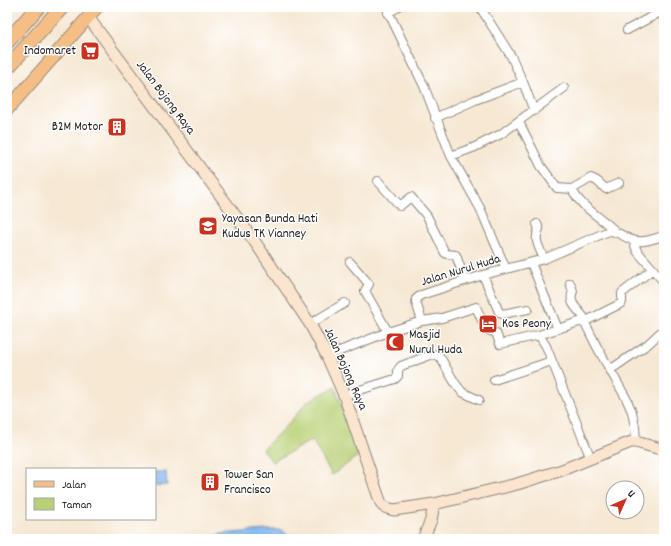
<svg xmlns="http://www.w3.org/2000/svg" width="671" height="546" viewBox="0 0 671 546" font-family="Dekko,sans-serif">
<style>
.green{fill:#b8d075;stroke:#6a7648}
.water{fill:#83b8f2;stroke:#506a87}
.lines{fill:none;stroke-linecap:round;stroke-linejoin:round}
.street-casing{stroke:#898278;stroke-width:10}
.secondary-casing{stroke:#898278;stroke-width:13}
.primary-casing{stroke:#898278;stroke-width:14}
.highway-casing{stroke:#898278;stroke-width:16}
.street{stroke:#fff;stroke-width:8}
.secondary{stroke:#fbe5cf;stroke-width:11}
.primary{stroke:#f6be87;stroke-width:12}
.highway{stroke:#f6be87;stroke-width:14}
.labels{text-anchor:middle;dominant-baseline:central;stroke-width:3;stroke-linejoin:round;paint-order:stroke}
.poi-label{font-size:13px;fill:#1c1c1c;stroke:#fff;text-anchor:start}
.street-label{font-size:13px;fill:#1c1c1c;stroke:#fff}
</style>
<rect width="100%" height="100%" fill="#fff"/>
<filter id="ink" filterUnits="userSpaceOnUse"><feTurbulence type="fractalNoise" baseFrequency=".025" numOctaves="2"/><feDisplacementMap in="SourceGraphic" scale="8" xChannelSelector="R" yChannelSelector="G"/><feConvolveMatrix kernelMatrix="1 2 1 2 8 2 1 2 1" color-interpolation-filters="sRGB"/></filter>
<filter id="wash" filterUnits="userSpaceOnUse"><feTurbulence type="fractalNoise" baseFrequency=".012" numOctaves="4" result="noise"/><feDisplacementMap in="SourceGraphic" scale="16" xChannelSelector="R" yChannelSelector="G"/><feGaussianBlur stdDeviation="0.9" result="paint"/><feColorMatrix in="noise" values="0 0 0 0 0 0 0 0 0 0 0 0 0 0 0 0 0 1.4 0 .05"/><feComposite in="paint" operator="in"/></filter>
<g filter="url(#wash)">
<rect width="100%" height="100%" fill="#f6e8d3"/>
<path class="green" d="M335 387 359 455 332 475 312 440 272 462 263 449 289 423 308 401Z"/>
<path class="water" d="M155 472H166L167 485 155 486Z
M267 530H281L293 539H210L220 534Z"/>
</g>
<g filter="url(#ink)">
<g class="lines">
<defs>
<path id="street" d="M386 7 424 86 451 156 480 208 506 269
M480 7 511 56 523 82 534 111
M388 13 398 7
M627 30 664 10
M435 118 475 100 523 82
M519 122 541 166 557 188 572 189
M451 156 475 147 501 134 564 88
M378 181 400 206 411 197 427 216 445 253 447 254 456 255 465 281
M537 224 539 229C533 239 540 249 544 259
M615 231C601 217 580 207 572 189L591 178 597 181 606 189 619 183
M633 240 637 251 664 282
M350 262 369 284 365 291 388 332
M531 263 558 329
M483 275 499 312 502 314 528 309
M570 283 573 291C567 305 581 310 586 321
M422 321 416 302V299L421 295 483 275 544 259 609 231C618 231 624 237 632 240 643 244 654 238 664 236
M585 323 597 347 626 398 632 412 635 427 636 442
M310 324 345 303
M539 335 579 322 585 323 586 321 620 304 622 302V293L653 269
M327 356 388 332 422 321 442 318 476 307 486 329 496 333 500 344 539 335 546 346 591 459
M610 370 648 344 662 331
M494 380 552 361
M344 395 395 379 398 376V370L401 366 433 354 440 357 455 383 462 392 479 400"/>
<path id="secondary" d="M88 17 255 242 310 324 327 356 344 395 380 501 383 506 387 508 394 510 434 504 517 484 562 470 631 442H636L664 450
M423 539 431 520 434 504"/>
<path id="primary" d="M7 110 97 7"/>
<path id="highway" d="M7 42 38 7
M7 68 62 7"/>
</defs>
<use href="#street" class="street-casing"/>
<use href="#secondary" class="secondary-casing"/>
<use href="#primary" class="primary-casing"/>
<use href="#highway" class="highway-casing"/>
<use href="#street" class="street"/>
<use href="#secondary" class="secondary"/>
<use href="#primary" class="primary"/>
<use href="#highway" class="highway"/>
</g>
</g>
<defs>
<symbol id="supermarket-square" viewBox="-11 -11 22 22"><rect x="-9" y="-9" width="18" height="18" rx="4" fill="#c8321e" stroke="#fff"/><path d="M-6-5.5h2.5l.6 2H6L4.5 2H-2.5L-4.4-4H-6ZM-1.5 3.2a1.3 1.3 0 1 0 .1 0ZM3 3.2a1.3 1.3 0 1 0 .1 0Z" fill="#fff"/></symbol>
<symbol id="building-square" viewBox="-11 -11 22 22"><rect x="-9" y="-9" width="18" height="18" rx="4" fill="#c8321e" stroke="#fff"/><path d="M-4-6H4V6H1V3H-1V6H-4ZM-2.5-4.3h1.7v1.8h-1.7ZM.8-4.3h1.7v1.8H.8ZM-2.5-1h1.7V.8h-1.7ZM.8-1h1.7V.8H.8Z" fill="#fff"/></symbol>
<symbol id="school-square" viewBox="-11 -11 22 22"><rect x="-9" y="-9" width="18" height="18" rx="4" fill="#c8321e" stroke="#fff"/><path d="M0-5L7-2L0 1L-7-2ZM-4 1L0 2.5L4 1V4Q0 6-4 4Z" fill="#fff"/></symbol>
<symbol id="hotel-square" viewBox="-11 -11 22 22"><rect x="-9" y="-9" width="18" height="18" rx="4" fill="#c8321e" stroke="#fff"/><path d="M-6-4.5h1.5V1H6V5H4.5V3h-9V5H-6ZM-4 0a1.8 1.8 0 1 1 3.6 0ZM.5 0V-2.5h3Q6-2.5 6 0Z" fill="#fff"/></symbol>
<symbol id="mosque-square" viewBox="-11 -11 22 22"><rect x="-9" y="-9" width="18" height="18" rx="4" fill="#c8321e" stroke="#fff"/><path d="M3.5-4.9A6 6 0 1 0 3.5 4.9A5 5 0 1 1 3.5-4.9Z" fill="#fff"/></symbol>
</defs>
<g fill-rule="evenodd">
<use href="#supermarket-square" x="79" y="40" width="22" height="22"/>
<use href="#building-square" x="106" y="116" width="22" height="22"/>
<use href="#school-square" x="197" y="215" width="22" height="22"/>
<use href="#hotel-square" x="477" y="313" width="22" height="22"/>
<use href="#mosque-square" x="384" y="331" width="22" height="22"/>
<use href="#building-square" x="199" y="471" width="22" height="22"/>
</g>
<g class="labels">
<g class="poi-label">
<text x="76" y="51" text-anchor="end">Indomaret</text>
<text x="103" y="127" text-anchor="end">B2M Motor</text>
<text x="222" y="219">Yayasan Bunda Hati<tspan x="222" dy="15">Kudus TK Vianney</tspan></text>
<text x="502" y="324">Kos Peony</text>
<text x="409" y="335">Masjid<tspan x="409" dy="15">Nurul Huda</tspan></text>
<text x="224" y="475">Tower San<tspan x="224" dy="15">Francisco</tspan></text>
</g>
<g class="street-label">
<text transform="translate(165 98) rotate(53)">Jalan Bojong Raya</text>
<text transform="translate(461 271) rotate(-17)">Jalan Nurul Huda</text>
<text transform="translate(345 369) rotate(66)">Jalan Bojong Raya</text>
</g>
</g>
<rect width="671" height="546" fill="none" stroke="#fff" stroke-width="24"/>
<rect x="26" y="468" width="130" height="52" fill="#ffffff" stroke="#a4a4a4"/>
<rect x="34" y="481" width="20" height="6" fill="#f6be87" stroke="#a4a4a4"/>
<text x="62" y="488" font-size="12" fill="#1c1c1c">Jalan</text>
<rect x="34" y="498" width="20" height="12" fill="#b8d075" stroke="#a4a4a4"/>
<text x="62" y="508" font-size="12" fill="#1c1c1c">Taman</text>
<g transform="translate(625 500) rotate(45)"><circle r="19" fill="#ffffff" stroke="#a4a4a4"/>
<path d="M0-3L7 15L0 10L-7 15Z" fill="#c8321e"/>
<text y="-6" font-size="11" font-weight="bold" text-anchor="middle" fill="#1c1c1c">U</text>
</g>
</svg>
